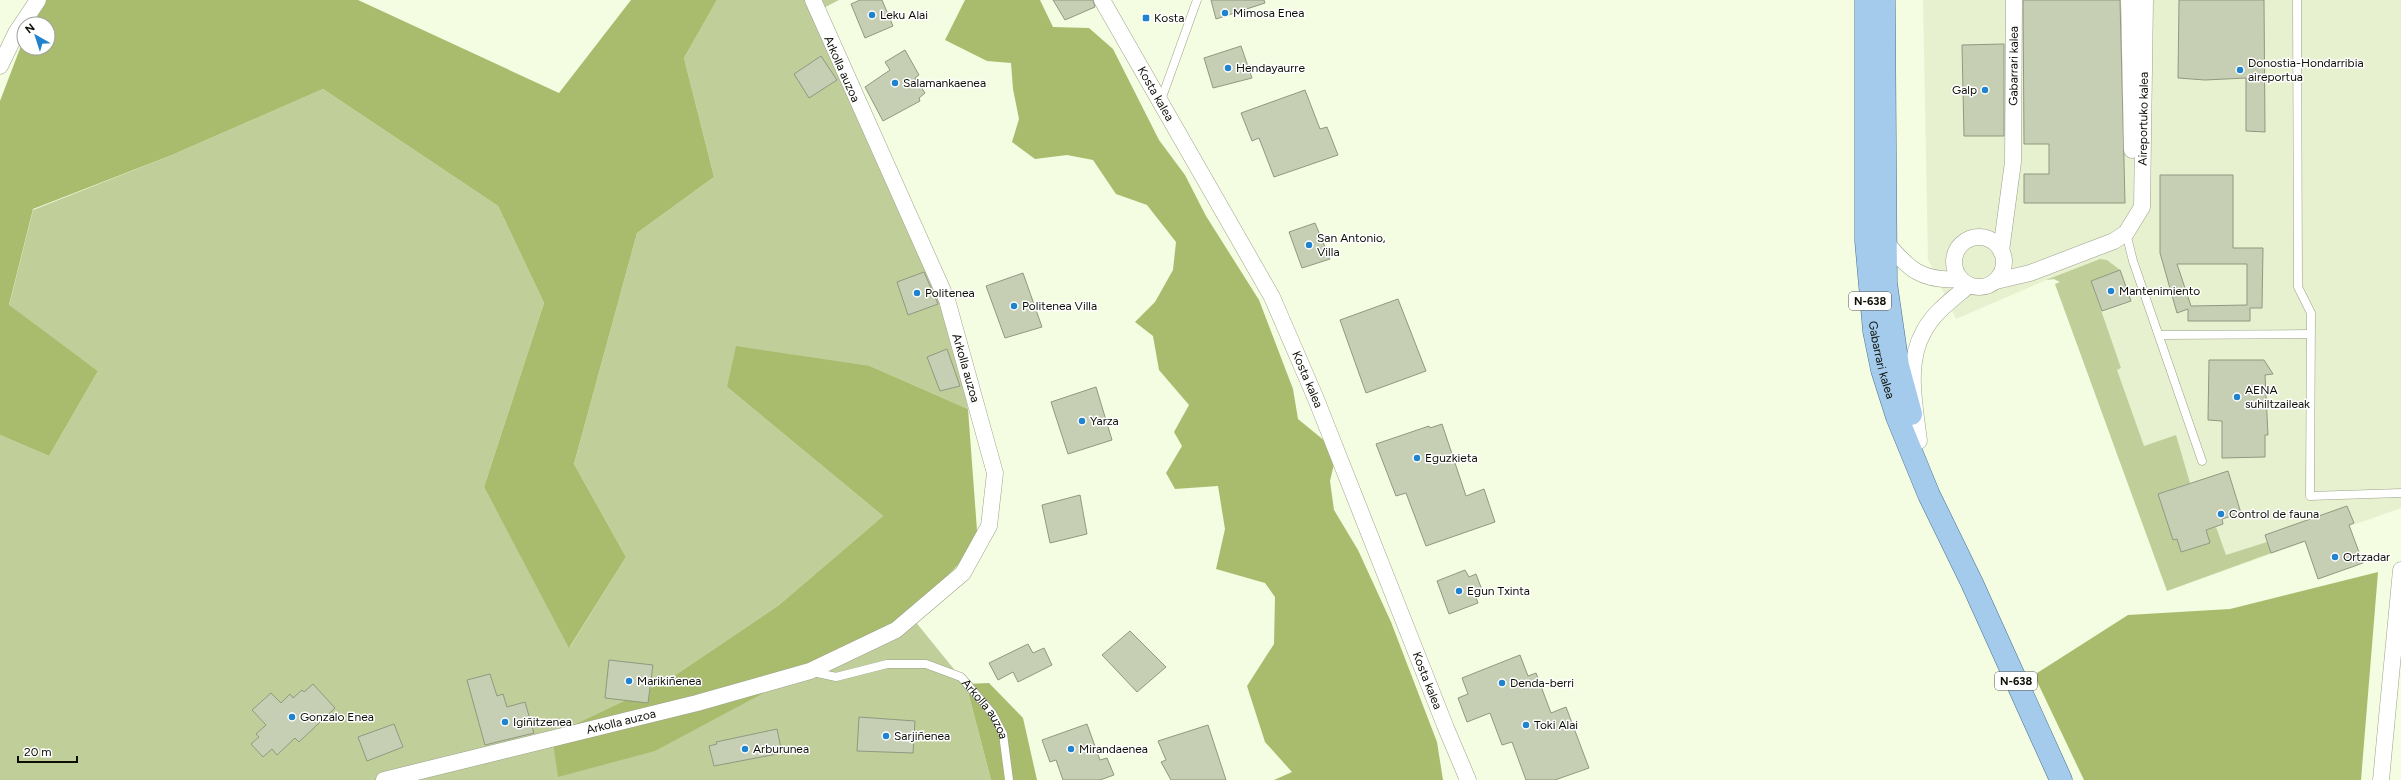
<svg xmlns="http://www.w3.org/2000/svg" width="2401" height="780" viewBox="0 0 2401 780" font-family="Figtree,sans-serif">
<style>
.built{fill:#e7f0cf}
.green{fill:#c0cf9a}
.forest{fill:#a9bc6e}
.building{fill:#c6ceb4;stroke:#919880;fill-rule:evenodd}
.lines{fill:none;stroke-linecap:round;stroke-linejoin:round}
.lane-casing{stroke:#9ba28a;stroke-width:9}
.street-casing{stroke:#9ba28a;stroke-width:17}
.primary-casing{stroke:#487193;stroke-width:23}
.lane{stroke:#fff;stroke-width:8}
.street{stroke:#fff;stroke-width:16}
.primary{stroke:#a4caec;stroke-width:22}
.poi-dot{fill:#2182ce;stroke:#fff;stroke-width:1.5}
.labels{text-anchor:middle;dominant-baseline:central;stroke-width:3;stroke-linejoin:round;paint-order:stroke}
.shield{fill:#fff;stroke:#565751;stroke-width:1}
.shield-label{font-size:11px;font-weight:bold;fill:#0d0f07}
.poi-label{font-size:12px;fill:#0d0f07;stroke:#fff;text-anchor:start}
.street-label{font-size:12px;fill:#0d0f07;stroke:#fff}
</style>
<rect width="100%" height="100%" fill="#f4fce1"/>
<path class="built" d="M1923 0H2401V508L2167 591 2055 284 2060 282 2054 279 2046 280 1956 319 1928 259Z"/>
<path class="green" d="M717 0H839L820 10 948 300 968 409 870 366 727 387 883 516 779 605 668 680 552 735 910 615 966 684 991 780H0V435L49 456 98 371 9 306 33 210 172 155 323 89 498 206 544 303 484 487 570 647 626 557 574 464 637 233 714 177 684 58Z
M2100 259 2107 260 2120 270 2091 281 2121 368 2117 370 2144 446 2176 435 2190 483 2158 494 2173 540 2177 539 2181 552 2210 543 2206 530 2216 527 2226 555 2267 542 2271 553 2167 591 2055 284 2060 282 2054 279 2046 280Z"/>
<path class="forest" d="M39 0H358L559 93 631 0H717L684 58 714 177 637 233 574 464 626 557 569 648 484 487 544 303 498 206 323 89 172 155 33 209 9 305 98 371 49 456 0 435V101L24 38V48H48V24H30Z
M965 0H1040L1053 27 1089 28 1113 49 1159 140 1185 175 1206 216 1259 300 1293 389 1298 419 1337 451 1330 481 1334 510 1358 550 1391 622 1437 742 1443 780H1274L1292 772 1265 742 1247 686 1274 644 1275 597 1265 583 1216 569 1225 529 1218 486 1175 489 1166 473 1182 446 1174 432 1189 405 1159 370 1153 336 1135 322 1155 302 1173 270 1176 242 1147 205 1116 194 1093 160 1067 155 1035 159 1012 142 1019 119 1013 89 1011 63 987 61 945 40Z
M736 346 870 366 968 409 978 544 910 615 655 751 558 777 552 735 668 680 779 605 883 516 727 387Z
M2378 572 2361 780H2084L2034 675 2128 615 2230 609Z
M989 683 1023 718 1037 780H991L966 684Z"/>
<path class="building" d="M860 0H882L893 26 865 38 851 4Z
M1053 0H1093L1095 7 1065 20Z
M1211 0H1264L1265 3 1216 19Z
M2023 0H2120L2125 203H2024V174H2049V144H2024Z
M2179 0H2264L2265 132 2246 131V78L2205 80 2178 78Z
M2004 44V136H1964L1962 45Z
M1241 46 1252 78 1213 88 1204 58Z
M905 50 919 75 915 78 925 93 919 98 920 101 883 121 865 87 890 70 885 62Z
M821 56 837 80 809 98 794 74Z
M1305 90 1320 129 1327 127 1338 155 1274 177 1259 138 1252 141 1241 113Z
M2160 175H2233V248H2263L2262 308H2250V321H2188V309L2177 313 2160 253ZM2177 264H2247V305L2191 306Z
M1315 223 1330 259 1302 268 1289 232Z
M2120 270 2131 301 2102 311 2091 281Z
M924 272 938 304 908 315 897 282Z
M1023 273 1042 327 1005 338 986 286Z
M1398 299 1426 371 1366 393 1340 320Z
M947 349 960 386 940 391 927 357Z
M2209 360H2264L2273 374 2265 375 2268 435H2265V457L2222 458V421L2208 420Z
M1096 387 1112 440 1068 454 1051 402Z
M1442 424 1466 496 1484 489 1495 522 1426 546 1406 493 1396 496 1376 444 1429 426 1430 428Z
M2228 471 2241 513 2222 519 2223 524 2206 530 2210 543 2181 552 2177 539 2173 540 2158 494Z
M1080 495 1087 534 1050 543 1042 505Z
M2347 506 2354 523 2349 525 2363 563 2318 579 2305 541 2271 553 2265 535Z
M1465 570 1469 577 1476 574 1482 590 1474 592 1478 603 1449 614 1437 581Z
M1130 631 1166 667 1137 692 1102 655Z
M1028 644 1033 653 1044 648 1052 665 1018 682 1013 672 998 680 989 663Z
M1520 655 1528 676 1536 673 1551 713 1566 707 1589 768 1555 780H1526L1512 742 1502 745 1490 713 1467 722 1458 698 1468 694 1462 678Z
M609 660 653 665 648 703 605 698Z
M490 674 497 696 503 694 507 707 525 702 534 733 485 745 467 680Z
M313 684 335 708 299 742 295 738 277 755 272 749 263 757 251 744 259 737 256 734 266 725 252 710 271 693 281 703 290 694 293 698 302 690 304 692Z
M859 717 915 721 913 753 857 751Z
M394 724 403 747 367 761 358 737Z
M1087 724 1100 760 1107 758 1114 775 1100 780H1063L1056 760 1050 762 1042 740Z
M1208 725 1226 780H1171L1161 762 1166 760 1158 741Z
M777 729 782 753 714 766 709 746 717 744 716 742Z"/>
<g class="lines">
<defs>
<g id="lane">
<path d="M2297 0 2298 287 2311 313 2310 496 2401 493"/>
<path d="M1161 100 1197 0"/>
<path d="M2126 233 2133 261 2202 461"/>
<path d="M2160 335 2310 334"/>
<path id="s1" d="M813 672 836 677 887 664H926L961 677 992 713 1003 734 1009 780"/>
</g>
<g id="street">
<path id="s2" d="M1102 0 1272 297 1316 399 1446 728 1468 780"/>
<path d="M2129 0 2132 150"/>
<path d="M0 66 16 33 38 0"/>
<circle cx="1979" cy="262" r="25"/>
<path d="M1885 241C1908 269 1922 282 1960 279"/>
<path id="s3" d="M2001 251 2013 162 2014 0"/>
<path id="s4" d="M1996 281 2030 273 2114 241 2126 233 2142 207 2145 0"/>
<path d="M1919 441C1915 405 1905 364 1924 331 1934 312 1953 299 1969 285"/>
<path id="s5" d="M384 780 697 703 810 671 896 630 963 573 989 526 995 473 947 300 813 0"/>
<path d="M2381 780 2401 570"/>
</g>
<g id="primary">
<path id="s6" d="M1866 0V241L1874 331 1882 370 1897 417 1929 495 1972 583 2061 780"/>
<path d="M1884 0 1886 283 1898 366 1911 414"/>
</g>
</defs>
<use href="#lane" class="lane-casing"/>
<use href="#street" class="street-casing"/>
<use href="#primary" class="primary-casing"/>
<use href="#lane" class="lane"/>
<use href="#street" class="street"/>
<use href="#primary" class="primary"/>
</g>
<g class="poi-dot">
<circle cx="1225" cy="13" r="4"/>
<circle cx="872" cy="15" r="4"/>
<rect x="1142" y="14" width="8" height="8" rx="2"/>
<circle cx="1228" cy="68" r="4"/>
<circle cx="2240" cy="70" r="4"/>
<circle cx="895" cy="83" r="4"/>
<circle cx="1985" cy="90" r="4"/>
<circle cx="1309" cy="245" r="4"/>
<circle cx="2111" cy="291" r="4"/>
<circle cx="917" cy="293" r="4"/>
<circle cx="1014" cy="306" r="4"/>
<circle cx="2237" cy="397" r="4"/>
<circle cx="1082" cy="421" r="4"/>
<circle cx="1417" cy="458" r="4"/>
<circle cx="2221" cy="514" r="4"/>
<circle cx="2335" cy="557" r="4"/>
<circle cx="1459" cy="591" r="4"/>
<circle cx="629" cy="681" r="4"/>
<circle cx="1502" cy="683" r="4"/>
<circle cx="292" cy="717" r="4"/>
<circle cx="505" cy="722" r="4"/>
<circle cx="1526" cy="725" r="4"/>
<circle cx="886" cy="736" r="4"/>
<circle cx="745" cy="749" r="4"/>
<circle cx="1071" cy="749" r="4"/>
</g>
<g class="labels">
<g class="shield">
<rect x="1849" y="292" width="42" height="18" rx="3"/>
<rect x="1995" y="672" width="42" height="18" rx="3"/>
</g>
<g class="shield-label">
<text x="1870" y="301">N-638</text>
<text x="2016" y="681">N-638</text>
</g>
<g class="poi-label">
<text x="1233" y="13">Mimosa Enea</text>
<text x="880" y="15">Leku Alai</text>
<text x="1154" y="18">Kosta</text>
<text x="2248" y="63">Donostia-Hondarribia<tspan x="2248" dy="14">aireportua</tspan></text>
<text x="1236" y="68">Hendayaurre</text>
<text x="903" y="83">Salamankaenea</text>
<text x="1977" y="90" text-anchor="end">Galp</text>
<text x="1317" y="238">San Antonio,<tspan x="1317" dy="14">Villa</tspan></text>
<text x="2119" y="291">Mantenimiento</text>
<text x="925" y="293">Politenea</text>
<text x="1022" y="306">Politenea Villa</text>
<text x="2245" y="390">AENA<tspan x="2245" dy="14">suhiltzaileak</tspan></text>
<text x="1090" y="421">Yarza</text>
<text x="1425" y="458">Eguzkieta</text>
<text x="2229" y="514">Control de fauna</text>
<text x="2343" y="557">Ortzadar</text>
<text x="1467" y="591">Egun Txinta</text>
<text x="637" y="681">Marikiñenea</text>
<text x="1510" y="683">Denda-berri</text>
<text x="300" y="717">Gonzalo Enea</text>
<text x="513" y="722">Igiñitzenea</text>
<text x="1534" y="725">Toki Alai</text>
<text x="894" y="736">Sarjiñenea</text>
<text x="753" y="749">Arburunea</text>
<text x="1079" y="749">Mirandaenea</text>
</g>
<g class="street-label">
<text stroke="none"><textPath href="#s3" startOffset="186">Gabarrari kalea</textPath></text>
<text transform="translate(842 69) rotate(66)">Arkolla auzoa</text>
<text stroke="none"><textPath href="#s2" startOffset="108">Kosta kalea</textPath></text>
<text stroke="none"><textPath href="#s4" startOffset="258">Aireportuko kalea</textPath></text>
<text stroke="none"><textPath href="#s6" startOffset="361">Gabarrari kalea</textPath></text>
<text transform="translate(966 368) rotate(74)">Arkolla auzoa</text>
<text stroke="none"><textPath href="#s2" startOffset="432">Kosta kalea</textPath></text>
<text stroke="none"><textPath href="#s2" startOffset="756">Kosta kalea</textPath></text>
<text stroke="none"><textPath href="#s1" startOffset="193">Arkolla auzoa</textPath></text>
<text stroke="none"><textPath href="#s5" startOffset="244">Arkolla auzoa</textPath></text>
</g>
</g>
<g transform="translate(36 36) rotate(321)"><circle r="19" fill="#ffffff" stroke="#9e9f9c"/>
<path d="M0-3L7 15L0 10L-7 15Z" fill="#2182ce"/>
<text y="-6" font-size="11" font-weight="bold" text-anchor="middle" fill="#0d0f07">N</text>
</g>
<path d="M18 756v6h59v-6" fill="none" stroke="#0d0f07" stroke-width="2"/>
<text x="24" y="756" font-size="12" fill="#0d0f07" stroke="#ffffff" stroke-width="3" paint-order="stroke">20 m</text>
</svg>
